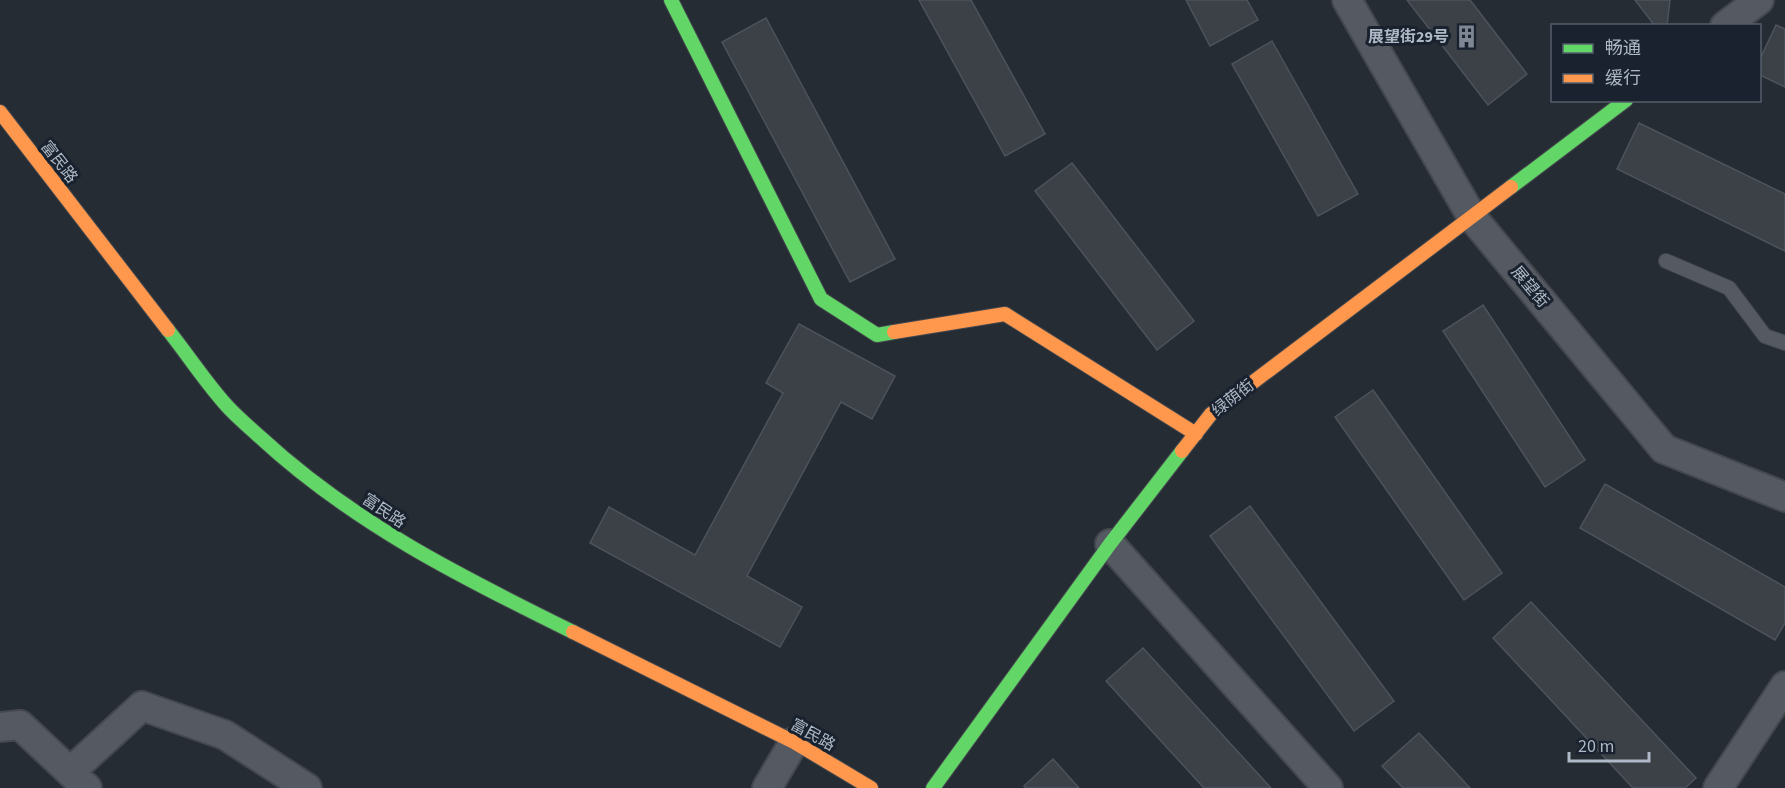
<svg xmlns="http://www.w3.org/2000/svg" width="1785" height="788" viewBox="0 0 1785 788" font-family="'Source Sans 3','Noto Sans SC',sans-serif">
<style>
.building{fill:#3b4147;stroke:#4d535c;stroke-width:1.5}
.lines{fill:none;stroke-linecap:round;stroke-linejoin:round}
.lane-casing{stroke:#44484e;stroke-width:16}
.street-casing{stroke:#44484e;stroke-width:32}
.fast-casing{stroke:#44484e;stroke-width:16}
.slow-casing{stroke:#44484e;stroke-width:16}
.lane{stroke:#555a62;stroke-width:14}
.street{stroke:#555a62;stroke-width:28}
.fast{stroke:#63d668;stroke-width:14}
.slow{stroke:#ff974d;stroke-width:14}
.labels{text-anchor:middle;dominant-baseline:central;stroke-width:6;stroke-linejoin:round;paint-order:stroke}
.poi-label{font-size:16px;font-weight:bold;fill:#aeb8c6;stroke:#19222e;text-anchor:end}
.street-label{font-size:16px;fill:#aeb8c6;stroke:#19222e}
</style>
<rect width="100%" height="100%" fill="#262c33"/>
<path class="building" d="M919 0H971L1045 134 1005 156Z
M1186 0H1247L1258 20 1210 46Z
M1407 0H1470L1527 74 1488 105Z
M1635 0H1670L1667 26H1655Z
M766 18 895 259 850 282 722 42Z
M1776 25 1785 29V87L1760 75V59Z
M1272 41 1358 194 1318 216 1232 64Z
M1639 123 1785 194V251L1617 169Z
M1072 163 1194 321 1157 350 1035 191Z
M1483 305 1585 460 1545 487 1443 331Z
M799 324 895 376 872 419 841 402 747 576 802 607 780 647 590 543 609 507 695 555 783 393 766 383Z
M1373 390 1502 573 1464 600 1335 417Z
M1605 484 1785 587V623L1775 640 1580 528Z
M1250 506 1394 701 1354 731 1210 536Z
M1531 602 1696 778 1685 788H1633L1493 638Z
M1143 648 1271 788H1204L1106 681Z
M1419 733 1470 788H1403L1382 766Z
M1053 759 1079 788H1026L1024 786Z"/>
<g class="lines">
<defs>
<path id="lane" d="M1666 261 1729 288 1765 336 1785 343"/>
<path id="street" d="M1347 0 1472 217 1664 449 1785 497
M1725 26 1759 0
M1110 544 1328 788
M0 727 20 725 87 788
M70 772 142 706 225 735 307 788
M767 788 794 742
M1718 788 1785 686"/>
<path id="fast" d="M671 0 821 299 877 335 894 332
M1511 187 1626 100
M168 330C188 355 206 383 227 406 237 417 249 427 260 437 353 523 461 577 573 632
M933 788 1110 544 1182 451"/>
<path id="slow" d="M0 112 168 330
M894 332 1005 314 1196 434
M1182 451 1211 414 1511 187
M573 632 794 742 871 788"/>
</defs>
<use href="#lane" class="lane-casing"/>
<use href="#street" class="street-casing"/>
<use href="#fast" class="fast-casing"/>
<use href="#slow" class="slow-casing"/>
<use href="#lane" class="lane"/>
<use href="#street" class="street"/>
<use href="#fast" class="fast"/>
<use href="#slow" class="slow"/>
</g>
<defs>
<symbol id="building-bare" viewBox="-9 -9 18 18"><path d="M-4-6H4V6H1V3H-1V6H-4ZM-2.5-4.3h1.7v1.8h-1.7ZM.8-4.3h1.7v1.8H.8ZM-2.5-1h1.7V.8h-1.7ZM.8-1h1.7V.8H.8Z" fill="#7e8793" stroke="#19222e" stroke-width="2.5" paint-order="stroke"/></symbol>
</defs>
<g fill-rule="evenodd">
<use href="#building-bare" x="1450" y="20" width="33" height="33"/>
</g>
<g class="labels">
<g class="poi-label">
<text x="1449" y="37">展望街29号</text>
</g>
<g class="street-label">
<text transform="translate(59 162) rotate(52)">富民路</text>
<text transform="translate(1530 287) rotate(50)">展望街</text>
<text transform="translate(1233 398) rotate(-38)">绿荫街</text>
<text transform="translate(384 511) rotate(34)">富民路</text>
<text transform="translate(813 735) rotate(29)">富民路</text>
</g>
</g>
<rect x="1551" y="24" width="210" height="78" fill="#19222e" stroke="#555e6b" stroke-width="1.5"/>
<rect x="1563" y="44" width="30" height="9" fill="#63d668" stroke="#555e6b" stroke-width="1.5"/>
<text x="1605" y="54" font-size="18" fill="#aeb8c6">畅通</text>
<rect x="1563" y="74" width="30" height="9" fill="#ff974d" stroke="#555e6b" stroke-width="1.5"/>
<text x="1605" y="84" font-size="18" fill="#aeb8c6">缓行</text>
<path d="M1569 752v9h80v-9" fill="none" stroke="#aeb8c6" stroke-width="3"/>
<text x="1578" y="752" font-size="18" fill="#aeb8c6" stroke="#19222e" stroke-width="4.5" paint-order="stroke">20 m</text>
</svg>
